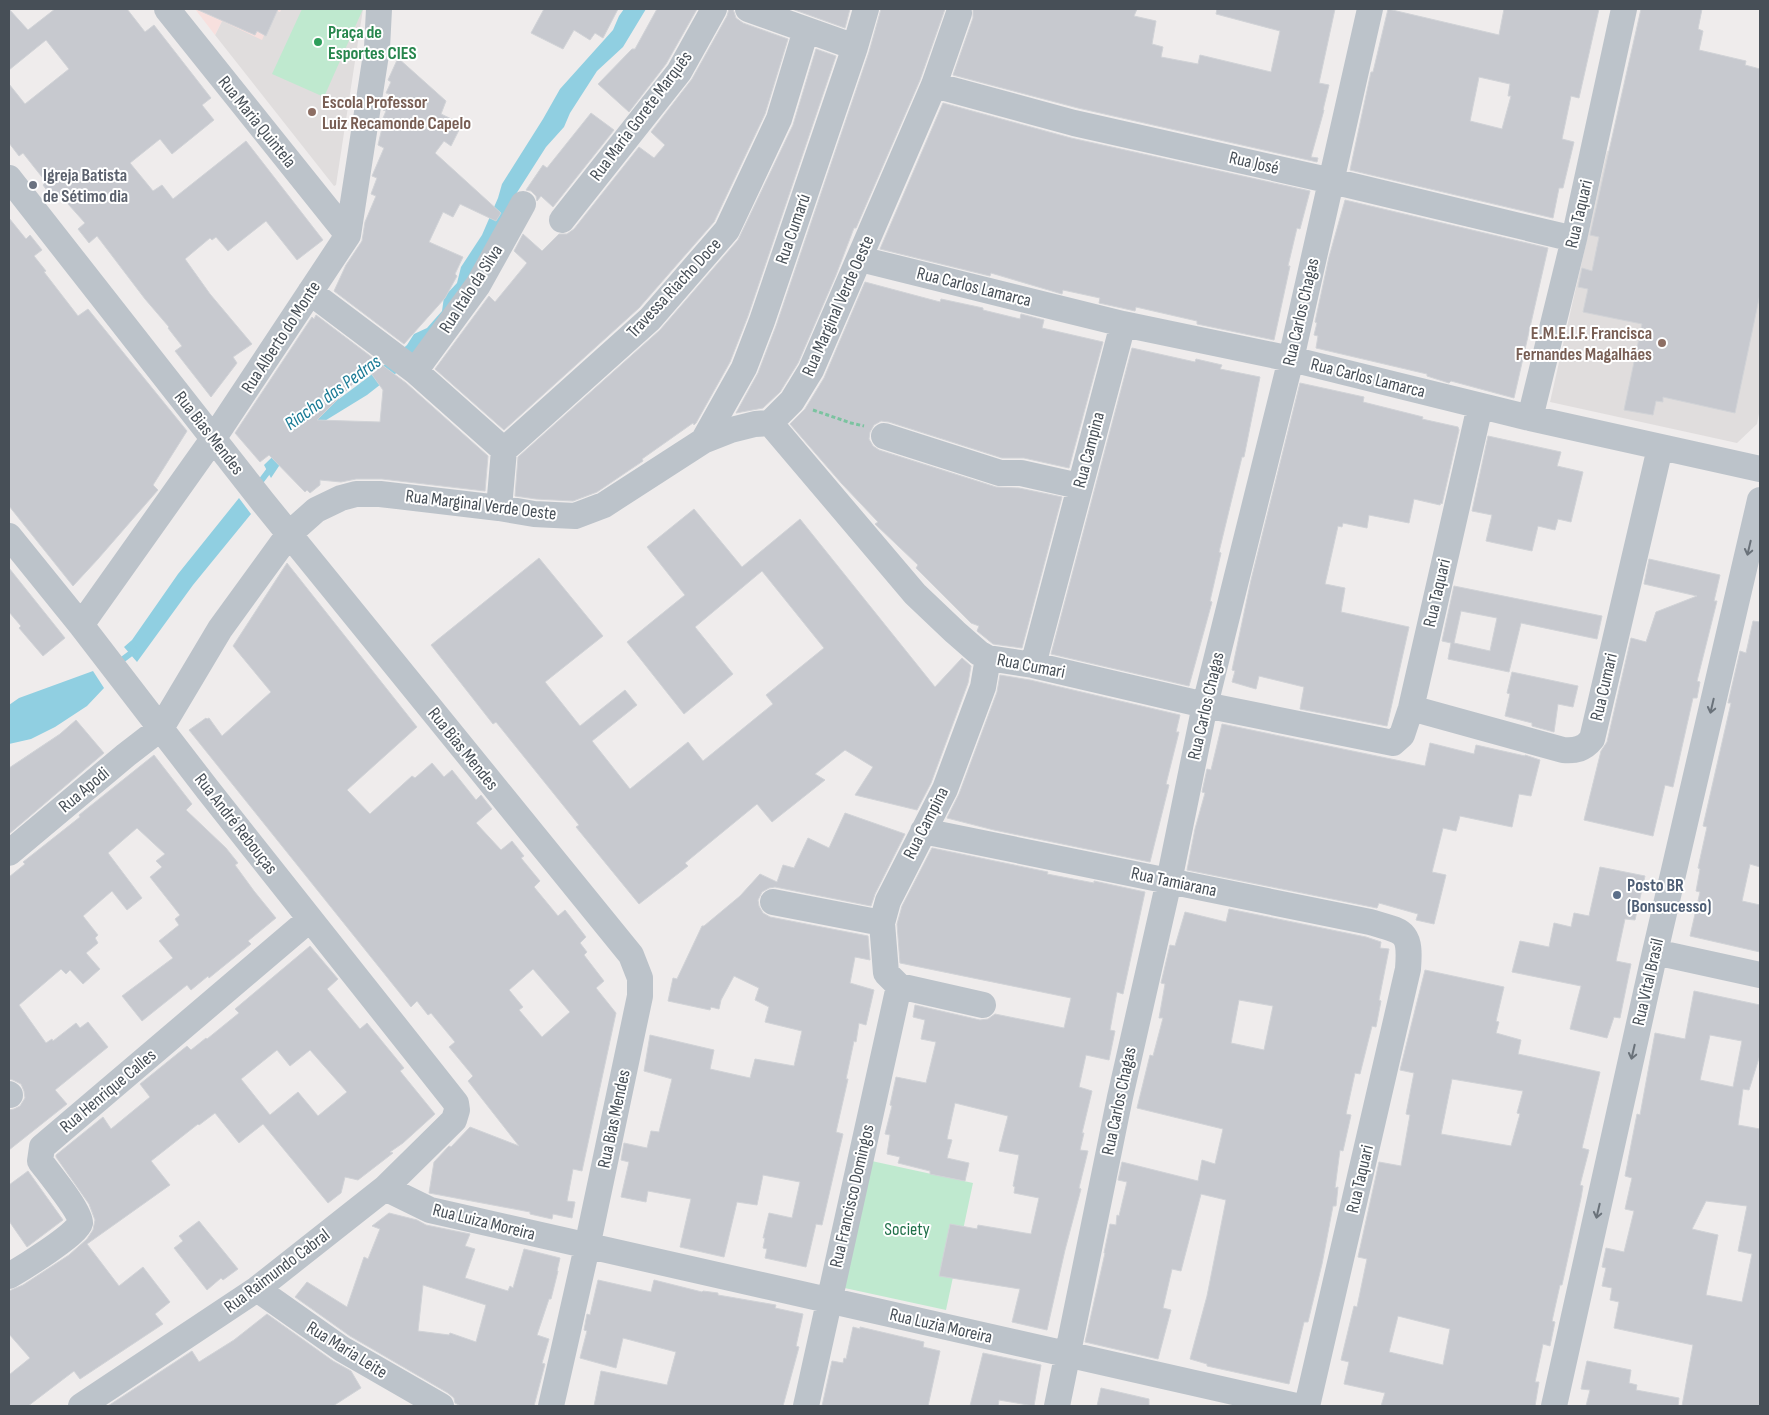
<svg xmlns="http://www.w3.org/2000/svg" width="1769" height="1415" viewBox="0 0 1769 1415" font-family="'Sofia Sans Condensed',sans-serif">
<style>
.education{fill:#e0dddd}
.medical{fill:#f7e0de}
.green{fill:#bfe9cf}
.water{fill:#90cfe1}
.lines{fill:none;stroke-linecap:round;stroke-linejoin:round}
.stream{stroke:#90cfe1;stroke-width:6}
.building{fill:#c7c9cf;stroke:#d1d3d7;fill-rule:evenodd}
.path{stroke:#7bc3a0;stroke-width:3;stroke-dasharray:4 2.5;stroke-linecap:butt}
.minor{stroke:#bcc3ca;stroke-width:26}
.oneway{stroke:#6a727a}
.leisure-dot{fill:#2e9e5b;stroke:#fff;stroke-width:2}
.education-dot{fill:#8d6e63;stroke:#fff;stroke-width:2}
.worship-dot{fill:#6b7280;stroke:#fff;stroke-width:2}
.service-dot{fill:#5c6f8a;stroke:#fff;stroke-width:2}
.labels{text-anchor:middle;dominant-baseline:central;stroke-width:4;stroke-linejoin:round;paint-order:stroke}
.leisure-label{font-size:18px;font-weight:bold;fill:#27864d;stroke:#fff;text-anchor:start}
.education-label{font-size:18px;font-weight:bold;fill:#785e54;stroke:#fff;text-anchor:start}
.street-label{font-size:18px;fill:#474f57;stroke:#fff}
.worship-label{font-size:18px;font-weight:bold;fill:#5b616d;stroke:#fff;text-anchor:start}
.service-label{font-size:18px;font-weight:bold;fill:#4e5e75;stroke:#fff;text-anchor:start}
.park-label{font-size:18px;fill:#207049;stroke:#fff}
.water-label{font-size:19px;font-style:italic;fill:#1b7b96;stroke:#fff}
</style>
<rect width="100%" height="100%" fill="#efecec"/>
<path class="education" d="M281 9H363L336 185 334 186 215 35 222 21 276 10 280 12Z
M1607 151 1709 171 1688 265 1760 283V408L1757 424 1737 443 1550 402Z"/>
<path class="medical" d="M195 9H281L280 12 275 10 262 40 222 21 215 35Z"/>
<path class="green" d="M302 9H363L324 97 272 74Z
M867 1160 973 1183 946 1310 840 1287Z"/>
<path class="water" d="M624 9H646L623 47 597 71 570 113 564 127 546 147 509 205 504 229 408 366 390 377 367 395 323 422 285 457 271 478 264 465 330 401 339 399 383 366 407 345 414 334 427 328 442 311 444 297 457 283 461 267 482 235 498 198 502 184 543 119 560 89 613 30 619 16Z
M239 498 251 514 193 585 137 662 124 647 132 640 178 574Z
M93 671 104 688 87 706 55 727 31 739 9 744V705L19 698Z"/>
<g class="lines">
<path class="stream" d="M258 485 273 465
M118 663 130 654 134 649"/>
</g>
<path class="building" d="M9 9 28 30 55 9H127L145 32 154 25 211 98 202 105 214 120 172 154 160 139 130 163 153 191 162 185 173 199 246 141 323 240 297 260 266 221 228 251 216 237 212 240 210 238 185 259 210 294 252 344 233 357 237 363 211 397 175 351 182 346 168 328 169 327 145 299 97 236 89 243 78 229 85 223 60 195 54 200 43 185 46 182 34 167 23 153 19 156 9 143V84L25 104 69 69 46 40 9 70Z
M196 9H278L266 36 257 31 255 35Z
M544 9H618L603 38 595 33 590 40 574 30 563 49 531 33Z
M657 9H697L666 64 629 112 598 84 632 49H635Z
M729 9H733L736 18 743 23 788 39 765 114 714 222 639 308 504 430 435 369 489 296 495 302 527 263 514 251 523 234 542 251 559 234H567L574 229 639 147 654 158 665 145 651 132 692 79 727 16Z
M792 9H850L845 28Z
M881 9H945L920 80 856 228H854L836 275 798 363 780 392 763 408 736 413 758 373 776 326 869 52Z
M973 9H1137L1134 16 1156 21 1152 44 1163 47 1161 57 1198 64 1200 55 1271 72 1280 31 1216 14 1217 9H1335L1319 83 1329 85 1323 110H1324L1311 157 1318 158 1317 162 1078 108 953 75 973 18Z
M1388 9 1499 35 1504 9H1599L1579 98 1571 96 1562 139 1574 142 1563 188H1559L1553 218 1350 170 1371 72H1373ZM1479 77 1510 84 1508 96H1511L1502 129 1470 121Z
M1641 9H1702L1698 29 1703 31 1699 50 1746 61 1745 65 1760 69V294L1735 413 1663 397V402L1656 401 1653 415 1624 410 1642 324 1583 312 1588 289 1578 287 1582 268 1592 271 1599 237 1590 235Z
M816 49 836 56 748 316 730 362 696 423 694 425 693 423 642 459 643 461 631 469 597 492 573 501 536 499 515 496 518 457 660 330 738 240 793 125Z
M398 58 446 101 441 114 462 124 451 146 444 141 435 153 501 213 496 221 460 204 453 217 443 212 429 242 463 257 455 274 457 276 445 298 404 344 334 291 346 265 362 241 365 222 376 196 371 194 377 178 372 176 384 148 378 145 382 128 380 127V125L386 111 383 110 389 94 386 93 391 82 388 80Z
M943 103 1071 138 1310 191 1300 229 1297 228 1288 266H1290L1274 340 1197 324V321L1136 307 1135 311 1122 308 1099 303 1100 298 1063 290 1062 294 991 273 990 276 880 249Z
M591 113 614 130 553 207 541 196 537 201 536 196 531 191 526 190 543 165 547 168Z
M1345 200 1548 248 1514 398 1451 381 1449 383 1427 376V374L1316 348 1318 336 1314 335 1317 323 1315 322 1329 257Z
M9 218 26 239 30 235 42 250 34 256 46 271 44 272 78 316 88 309 187 431 153 485 158 490 98 559 73 586 9 506Z
M865 282 940 302 941 299 983 308V310L1020 319 1021 314 1044 320 1042 328 1103 342 1069 468 1024 458H1002L889 422 881 421 874 425 870 432 869 439 873 446 879 450 996 487 1019 488 1062 497 1022 648 993 644 977 631 979 626 971 623 916 568 918 565 875 524 878 522 842 484 790 424 805 409 824 378Z
M316 315 406 383 488 456 485 491 382 479H356L341 482 320 480V485L310 493 307 490 305 492 269 455 260 462 235 433 312 317 314 319ZM368 369 383 390 380 422 317 420Z
M1132 348 1195 362 1196 359 1222 365 1220 369 1260 377 1244 457H1242L1219 552 1221 553 1210 601 1212 602 1189 686 1051 654Z
M1300 383 1364 397 1363 402 1423 417 1422 419 1458 427 1459 430 1442 504 1441 503 1440 505 1414 499 1409 523 1369 515 1367 528 1343 523 1342 527 1338 526 1325 584 1345 588 1341 612 1409 627 1387 726 1300 709 1304 687 1259 676 1256 689 1232 682 1235 671 1232 670 1251 580Z
M1488 436 1561 452 1557 466 1583 472 1571 522 1558 519 1555 530 1538 526 1532 551 1486 541 1492 515 1472 511Z
M694 509 742 567 800 519 935 687 962 658 971 666 968 683 931 783 917 810 855 795 873 767 845 750 815 774 825 780 772 822 757 804 685 863 688 866 639 904 576 827 579 825 496 722 493 724 431 645 539 558 603 636 545 682 580 726 625 690 637 705 592 741 630 789 688 742 703 761 773 704 766 695 824 648 762 571 695 627 733 674 684 714 627 642 685 595 647 547Z
M1649 559 1720 575 1714 601H1717L1697 681 1700 682 1697 698H1693L1673 787 1665 785 1653 836 1584 820 1601 751 1607 742 1631 638 1646 642 1656 612 1697 596 1644 584Z
M287 563 417 727 347 790 370 814 412 776 415 778 432 763 444 777 452 770 476 800 481 795 492 809 476 823 501 850 512 841 524 856 521 858 540 881 534 887 558 916 565 910 586 937 580 943 587 952 584 955 604 981 596 988 616 1013 582 1171 573 1169 567 1201 575 1202 572 1218 553 1214 552 1219 530 1214V1212L429 1193 434 1162 449 1146 451 1147 470 1127 519 1146 468 1081 473 1076 449 1047 455 1042 431 1013 428 1015 417 1001 411 1007 189 730 206 718 207 719 209 718 222 736 271 692 233 646ZM533 969 570 1012 542 1037 519 1010 523 1007 509 990Z
M9 568 65 638 43 656 19 628 21 626 9 612Z
M1454 586 1602 616 1597 639 1521 623 1509 672 1448 659 1451 643 1442 641ZM1461 611 1497 618 1490 651 1454 643Z
M1753 621 1760 622V867L1750 864 1742 901 1760 905V952L1690 936 1700 892 1696 891 1700 869 1698 868 1707 827 1703 826 1731 703H1728L1740 651 1746 653Z
M1512 672 1578 686 1573 707 1558 704 1554 732 1532 726V723L1505 716 1510 694 1507 693Z
M1000 675 1030 680 1180 715 1176 732H1179L1166 784 1169 785 1150 862 994 830 947 818 959 794 997 692Z
M76 720 104 753 9 834V768L60 734Z
M1222 724 1425 766 1430 743 1474 754 1476 745 1525 756V755L1540 760 1531 796 1519 794 1512 827 1460 816 1456 831 1443 828 1432 872 1446 875 1434 924 1416 920 1418 914 1379 903 1377 908 1187 870 1195 829 1205 793 1202 792 1207 769 1211 770Z
M154 755 192 804 186 810 226 848 238 863 235 865 254 891 276 918 248 941 251 944 209 978 208 976 191 990 187 985 142 1021 122 996 173 958 159 941 179 925 175 919 180 915 150 877 162 867 156 861 165 854 137 828 108 853 142 898 127 910 112 891 83 916 98 935 95 938 98 943 86 953 100 969 83 984 70 970 66 974 61 969 19 1005 46 1043 52 1039 53 1041 76 1023 80 1028 88 1022 108 1047 55 1090 67 1104 9 1150V1110L14 1109 20 1106 25 1098 24 1091 21 1084 13 1080 9 1079V877L25 864 23 862 80 817 79 815Z
M845 813 905 834 875 894 871 906 775 887 769 888 762 892 758 900 759 906 763 913 770 917 868 936 870 960 855 957 850 983 874 990 866 1025 859 1023 856 1042 854 1041 846 1079H848L836 1132 843 1134 839 1151 822 1225 816 1224 806 1267 765 1258 767 1249 763 1248 765 1238H763L769 1213 792 1218 800 1182 763 1175 757 1205 737 1202 724 1257 680 1247 691 1199 648 1191 646 1202 621 1197 629 1162 621 1160 624 1143 647 1148 651 1131 659 1132 672 1079 644 1071 650 1035 714 1050 710 1069 750 1078 755 1059 794 1066 802 1031 765 1022 769 1007 755 1000 759 988 734 976 721 1000 719 1009 711 1007 710 1010 668 1001 673 978 677 979 702 926H704L740 896 760 874 777 882 783 865 794 868 808 838 829 848Z
M932 848 1048 872 1047 874 1094 883V881L1145 892 1123 994 1117 992 1110 1030 1115 1031 1109 1060 1086 1055 1079 1087 1092 1091 1082 1133H1084L1080 1150 1088 1151 1079 1188 1081 1189 1065 1250 1047 1330 1012 1322 1020 1289 939 1276 950 1224 977 1229 978 1225 1031 1234 1039 1198 1014 1193 1015 1187 1013 1186 1019 1155 999 1151 1008 1116 955 1103 947 1139 952 1140 947 1158 969 1163 965 1181 930 1174V1171L898 1163 900 1157 887 1154 890 1135 885 1134 892 1106 890 1105 896 1077 926 1083 936 1042 921 1039 925 1020 913 1017 915 1005 980 1020 988 1019 995 1014 1064 1028 1071 998 900 963 897 924 902 906Z
M1600 867 1645 876 1635 920 1625 919 1616 961 1631 964 1620 1018 1614 1017 1607 1038 1570 1029 1581 986 1512 972 1520 941 1549 947 1554 923 1571 927 1574 913 1589 916Z
M1229 909 1366 937 1381 942 1380 948 1389 949 1379 1000 1381 1001 1376 1027 1372 1026 1360 1074 1355 1073 1346 1114 1351 1115 1343 1151 1340 1150 1335 1188 1338 1187 1336 1206H1333L1322 1264 1308 1322H1304L1289 1384 1207 1366V1364L1190 1359 1207 1296 1226 1200 1201 1194 1181 1271 1172 1269 1163 1308 1171 1310 1158 1359 1085 1342 1105 1253H1104L1110 1224 1116 1225 1117 1215 1119 1216 1127 1182 1118 1180 1122 1162 1198 1181 1202 1160 1215 1164 1223 1129 1137 1108 1150 1055 1153 1056 1163 1018H1159L1165 984 1161 983 1170 945 1175 946 1185 912 1226 922ZM1239 1000 1273 1006 1264 1050 1231 1043Z
M310 946 338 979 327 989 360 1029 367 1023 404 1068 400 1071 435 1114 403 1143 390 1152 393 1153 358 1180 345 1177 341 1193 328 1203 263 1124 239 1143 215 1113 199 1125 198 1124 151 1161 170 1185 87 1244 119 1286 143 1267 170 1302 155 1314 163 1324 80 1379 74 1371 28 1406H9V1375L30 1358 9 1334V1291L23 1285 69 1255 87 1239 93 1230 95 1220 89 1204 56 1157V1155L103 1117 111 1129 150 1097 140 1084 187 1046 191 1050 206 1038 207 1039 239 1013 235 1009ZM277 1050 290 1066 310 1050 347 1092 318 1116 298 1092 270 1115 241 1079Z
M1425 970 1504 987 1496 1021 1499 1022 1496 1033 1521 1040 1518 1054 1600 1072 1582 1148 1589 1150 1580 1185 1583 1186 1581 1198 1562 1285H1560L1552 1321 1555 1322 1550 1346 1543 1344 1535 1382H1539L1535 1406H1381L1385 1393 1344 1384 1349 1362 1341 1360 1354 1306 1357 1307 1367 1259 1358 1257 1379 1162 1401 1166 1410 1115 1406 1114 1414 1073 1400 1070ZM1452 1079 1523 1091 1517 1113 1520 1114 1511 1146 1441 1134ZM1398 1316 1450 1329 1443 1365 1389 1352Z
M1694 991 1760 1005V1055L1749 1090 1743 1089 1738 1125 1760 1129V1406H1682L1693 1345 1614 1328 1619 1302 1610 1300 1612 1288 1602 1286 1606 1268 1602 1267 1606 1248 1624 1252 1634 1211 1625 1209 1632 1178 1625 1176 1637 1114 1640 1115 1655 1033 1685 1039ZM1710 1035 1742 1041 1733 1087 1700 1080ZM1706 1201 1747 1206 1738 1251 1752 1254 1742 1302 1706 1295 1718 1235 1692 1229Z
M28 1171 63 1220 27 1247 9 1221V1185Z
M389 1213 417 1220 426 1225 470 1234 465 1246 475 1249 465 1278 508 1291 510 1286 513 1288 524 1249 560 1258 557 1271H558L551 1299H549L537 1335 549 1339 542 1363 545 1364 534 1406H461L455 1403 454 1398 448 1393 350 1336 295 1297 307 1282 347 1307 364 1257 368 1259 380 1229 372 1226ZM423 1285 486 1305 476 1342 450 1333 449 1335 418 1331Z
M199 1221 238 1269 223 1280 221 1278 207 1290 174 1248 183 1241 179 1236Z
M598 1280 651 1292 654 1280 702 1292 703 1291 718 1293V1295L776 1305 775 1308 803 1314 796 1346 799 1347 783 1406H594L601 1371 667 1385 676 1352 623 1338 616 1368 580 1358 587 1331 584 1330 587 1314 590 1315Z
M267 1314 333 1361 351 1371 361 1388 333 1406H108L192 1351 199 1362 234 1340Z
M853 1327 860 1329V1327L924 1342 923 1347 940 1351 928 1406H822L832 1361 843 1363 844 1358 846 1359Z
M983 1353 1041 1365 1034 1406 999 1400 998 1406H970Z
M1587 1361 1631 1370 1629 1383 1637 1385 1636 1390 1679 1398 1678 1406H1586L1590 1390 1581 1389Z
M1101 1388 1149 1399V1406H1097Z"/>
<g class="lines">
<path class="path" d="M813 410 851 423 864 426"/>
<path class="minor" d="M167 9 348 235
M748 9 855 47
M934 85 1074 123 1332 181 1574 239
M9 178 263 502 631 955 640 978V996L587 1247 551 1406
M562 220 679 72 714 9
M860 259 1123 324 1291 359 1530 418 1760 469
M310 292 415 371 504 450
M415 371 478 285 523 204
M1530 418 1574 239 1624 9
M770 423 915 594 955 632 979 653 988 658 1033 665 1205 705 1393 743 1402 735 1411 708 1480 406
M884 436 1000 473H1021L1079 486
M703 441 744 368 762 321 855 47 866 9
M499 508 504 450 650 319 727 230 779 119 806 30
M9 536 81 625 208 790 456 1103 457 1110 454 1120 385 1188 257 1289 81 1406
M81 625 213 439 348 235 377 48 379 9
M1033 665 1123 324
M1411 708 1563 750C1576 751 1584 749 1592 739L1660 448
M923 831 1370 922C1404 932 1411 930 1408 969L1307 1406
M9 853 126 755 161 728 220 629 289 534 316 510 341 498 356 494H380L499 508 534 514 575 516 604 505 703 441 731 430 755 424 770 423 792 401 811 370 934 85 959 13
M773 902 882 923
M1655 952 1760 975
M983 1005 899 986 886 973 882 923 888 901 945 789 983 687 988 658
M9 1094 10 1095
M385 1188 430 1210 1296 1406
M9 1276C21 1269 78 1234 80 1223 81 1212 48 1172 40 1161L42 1147 310 919
M257 1289 342 1349 441 1406
M806 1406 899 986
M1057 1406 1120 1097 1169 881 1205 705 1291 359 1370 9
M1554 1406 1655 952 1760 500"/>
</g>
<defs><path id="oneway-shaft" d="M-6 0H5M1.5-3L5.5 0L1.5 3" fill="none" stroke-width="1.6" stroke-linecap="round" stroke-linejoin="round" transform="scale(1.25)"/></defs>
<g class="oneway">
<use href="#oneway-shaft" transform="translate(1749 548) rotate(103)"/>
<use href="#oneway-shaft" transform="translate(1712 706) rotate(103)"/>
<use href="#oneway-shaft" transform="translate(1633 1052) rotate(103)"/>
<use href="#oneway-shaft" transform="translate(1598 1211) rotate(103)"/>
</g>
<circle class="leisure-dot" cx="318" cy="42" r="5"/>
<g class="education-dot">
<circle cx="312" cy="112" r="5"/>
<circle cx="1662" cy="343" r="5"/>
</g>
<circle class="worship-dot" cx="33" cy="185" r="5"/>
<circle class="service-dot" cx="1617" cy="895" r="5"/>
<g class="labels">
<g class="leisure-label">
<text x="328" y="32">Praça de<tspan x="328" dy="21">Esportes CIES</tspan></text>
</g>
<g class="education-label">
<text x="322" y="102">Escola Professor<tspan x="322" dy="21">Luiz Recamonde Capelo</tspan></text>
<text x="1652" y="333" text-anchor="end">E.M.E.I.F. Francisca<tspan x="1652" dy="21">Fernandes Magalhães</tspan></text>
</g>
<g class="street-label">
<text transform="translate(641 116) rotate(-53)">Rua Maria Gorete Marquês</text>
<text transform="translate(257 122) rotate(51)">Rua Maria Quintela</text>
<text transform="translate(1254 163) rotate(13)">Rua José</text>
<text transform="translate(1579 214) rotate(-77)">Rua Taquari</text>
<text transform="translate(793 229) rotate(-71)">Rua Cumarú</text>
<text transform="translate(974 287) rotate(14)">Rua Carlos Lamarca</text>
<text transform="translate(674 288) rotate(-47)">Travessa Riacho Doce</text>
<text transform="translate(471 289) rotate(-57)">Rua Italo da Silva</text>
<text transform="translate(838 306) rotate(-66)">Rua Marginal Verde Oeste</text>
<text transform="translate(1301 312) rotate(-77)">Rua Carlos Chagas</text>
<text transform="translate(281 337) rotate(-57)">Rua Alberto do Monte</text>
<text transform="translate(1368 378) rotate(14)">Rua Carlos Lamarca</text>
<text transform="translate(209 433) rotate(52)">Rua Bias Mendes</text>
<text transform="translate(1089 450) rotate(-75)">Rua Campina</text>
<text transform="translate(481 505) rotate(7)">Rua Marginal Verde Oeste</text>
<text transform="translate(1437 593) rotate(-77)">Rua Taquari</text>
<text transform="translate(1031 666) rotate(11)">Rua Cumari</text>
<text transform="translate(1604 687) rotate(-77)">Rua Cumari</text>
<text transform="translate(1206 706) rotate(-77)">Rua Carlos Chagas</text>
<text transform="translate(463 749) rotate(51)">Rua Bias Mendes</text>
<text transform="translate(84 790) rotate(-40)">Rua Apodi</text>
<text transform="translate(926 823) rotate(-63)">Rua Campina</text>
<text transform="translate(236 824) rotate(52)">Rua André Rebouças</text>
<text transform="translate(1174 882) rotate(12)">Rua Tamiarana</text>
<text transform="translate(1648 982) rotate(-77)">Rua Vital Brasil</text>
<text transform="translate(108 1091) rotate(-40)">Rua Henrique Calles</text>
<text transform="translate(1119 1101) rotate(-78)">Rua Carlos Chagas</text>
<text transform="translate(614 1119) rotate(-78)">Rua Bias Mendes</text>
<text transform="translate(1360 1179) rotate(-77)">Rua Taquari</text>
<text transform="translate(852 1196) rotate(-77)">Rua Francisco Domingos</text>
<text transform="translate(484 1222) rotate(14)">Rua Luiza Moreira</text>
<text transform="translate(277 1271) rotate(-37)">Rua Raimundo Cabral</text>
<text transform="translate(941 1326) rotate(13)">Rua Luzia Moreira</text>
<text transform="translate(347 1350) rotate(32)">Rua Maria Leite</text>
</g>
<g class="worship-label">
<text x="43" y="175">Igreja Batista<tspan x="43" dy="21">de Sétimo dia</tspan></text>
</g>
<g class="service-label">
<text x="1627" y="885">Posto BR<tspan x="1627" dy="21">(Bonsucesso)</tspan></text>
</g>
<g class="park-label">
<text x="907" y="1229">Society</text>
</g>
<g class="water-label">
<text transform="translate(333 393) rotate(-36)">Riacho das Pedras</text>
</g>
</g>
<rect width="1769" height="1415" fill="none" stroke="#474f57" stroke-width="20"/>
</svg>
